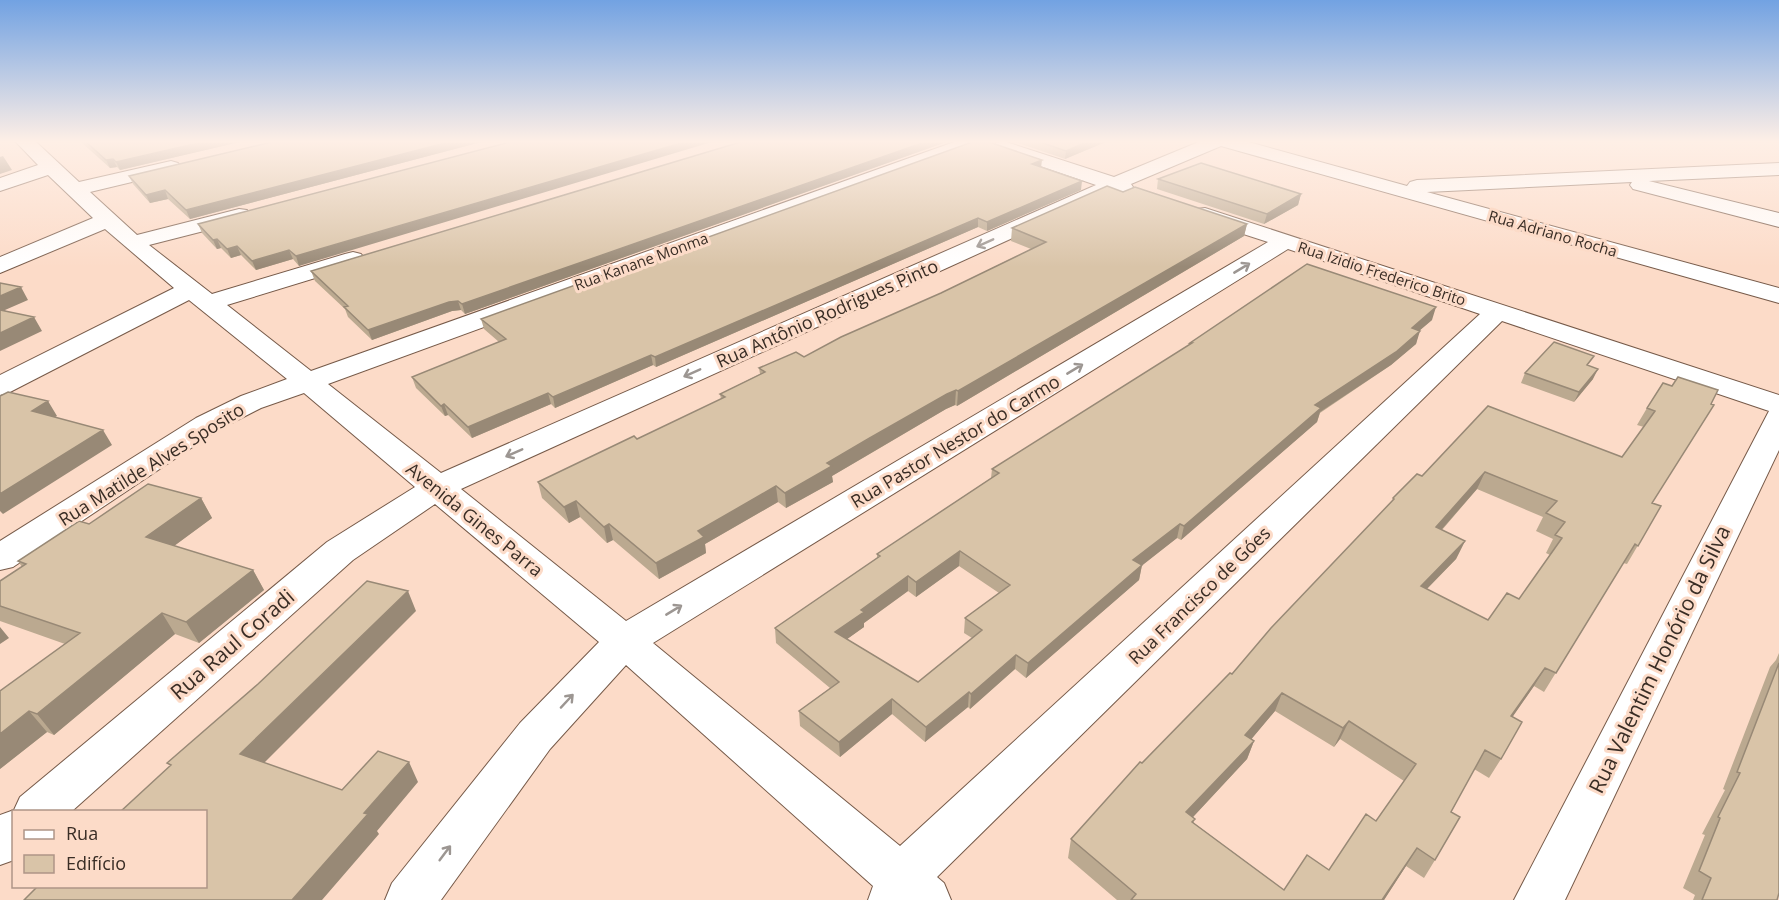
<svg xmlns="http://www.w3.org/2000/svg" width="1779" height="900" viewBox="0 0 1779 900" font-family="'Open Sans',sans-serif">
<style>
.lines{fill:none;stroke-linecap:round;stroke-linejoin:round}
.minor-casing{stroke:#765a49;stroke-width:2}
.minor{fill:#fff;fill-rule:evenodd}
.wall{fill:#bba990;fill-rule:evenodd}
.shaded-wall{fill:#988976}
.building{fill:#d9c4a8;stroke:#988976;stroke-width:1.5;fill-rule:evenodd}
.oneway{stroke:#9c9692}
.labels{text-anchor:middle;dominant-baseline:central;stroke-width:6;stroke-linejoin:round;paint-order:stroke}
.far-street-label{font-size:15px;fill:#392d25;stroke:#fcdbc8}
.street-label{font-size:18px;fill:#392d25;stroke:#fcdbc8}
.near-street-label{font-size:21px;fill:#392d25;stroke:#fcdbc8}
</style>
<rect width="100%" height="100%" fill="#fcdbc8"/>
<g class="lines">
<defs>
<path id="minor" d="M15 141H35L79 182 171 161 178 163 181 167 178 171 90 192 137 235 239 209 247 210 250 215 247 220 149 245 212 294 345 254 353 252 361 254 365 259 361 264 227 305 311 371 957 141H984L981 145 328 384 441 473 1096 185 996 151 994 147 996 143 1003 141 1114 177 1201 141H1245L1407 186 1410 182 1417 180 1779 163V175L1649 181 1779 213V227L1633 189 1630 185 1632 182 1427 192 1779 288V303L1221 146 1131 184 1133 187 1130 191 1123 193 1116 191 461 489 626 621 1268 242 1197 219 1194 214 1197 209 1205 208 1779 395V450L1565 900H1514L1769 411 1502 321 937 877 944 883 951 900H868L873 886 626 665 550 749 441 900H385L392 883 520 723 599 642 435 504 353 560 71 812H14V860L0 865V815L14 810 20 797 327 542 415 487 304 393 261 408 218 430 13 567 0 570V541L196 418 241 396 287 379 189 300 10 392 0 395V375L174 288 105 229 0 273V257L93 218 48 175 0 191V178L38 165ZM1288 249 1480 314 900 846 653 643Z"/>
</defs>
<use href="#minor" class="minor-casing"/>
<use href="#minor" class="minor"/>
</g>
<path class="wall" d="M80 141H244L120 170 117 167 110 168Z
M276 141H485L190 219 168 199 150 203 133 184 129 176Z
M514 141 299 266 293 259 256 270 241 255 231 258 221 248 217 249 202 233 198 224Z
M744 141H949L465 314 461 310 452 311 372 340 348 317 345 309 315 281 311 271Z
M1012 141H1108L1065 159Z
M1041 168 1081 190 987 231 978 227 656 367 653 365 555 408 551 404 472 438 448 415 445 416 416 388 412 377 499 342 484 329 481 319Z
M1158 179 1301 194 1298 205 1264 224 1157 189Z
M1123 192 1247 224 1244 236 957 406 955 405 946 409 868 455 832 476 833 482 786 508 778 502 705 544 706 553 659 579 613 540 607 543 580 517 569 523 542 498 538 482 637 439 721 399 720 394 760 374 759 368 804 357 941 293 1031 249 1011 241 1012 228Z
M1432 320 1419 331 1416 344 1391 365 1320 413 1317 422 1181 540 1177 538 1142 565 1139 580 1026 678 1015 669 970 709 968 707 925 742 892 714 840 757 800 726 799 711 830 688 776 643 775 628 877 559V554L991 478 992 469 1189 345 1190 343ZM959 566 999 593 965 618 964 633 972 638 918 682 847 639 864 627V623L908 591 916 597Z
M1589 366 1593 379 1574 402 1521 383 1525 373Z
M1663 383 1652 503 1661 506 1627 564 1623 563 1544 692 1534 686 1512 717 1501 759 1489 778 1474 769 1451 812 1435 860 1424 878 1406 866 1384 900H1117L1068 858 1071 839 1142 763 1232 674 1391 503 1393 498 1422 476 1622 457 1644 427 1637 425 1647 408ZM1477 489 1543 517 1536 531 1553 539 1546 553 1550 555 1519 599 1488 620 1427 589 1456 559 1465 541 1442 530ZM1275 711 1334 747 1340 739 1404 781 1376 821 1329 870 1284 890 1194 823 1193 817 1247 759 1254 741 1251 739Z
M201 498 212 518 174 546 253 570 264 590 199 643 175 634 54 735 47 732 0 769 65 644 0 621V581L22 567 18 561 89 524Z
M1779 653V893L1777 900H1693L1695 895 1683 888 1705 835 1702 834 1725 790 1723 789 1770 667 1776 660Z"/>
<path class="shaded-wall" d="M207 141H244L120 170 116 162Z
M453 141H485L190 219 186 210Z
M688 141H715L299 266 296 256Z
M928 141H949L465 314 462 304Z
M1089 141H1108L1065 159 1066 151Z
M3 156 12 170 0 174V157Z
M113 159 117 167 110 168 106 160Z
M1042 160 1041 168 1032 164Z
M1082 181 1081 190 987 231V222Z
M165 190 168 199 150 203 146 195Z
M1301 194 1298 205 1264 224 1267 214Z
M978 218V227L656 367 655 357Z
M1247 224 1244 236 957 406 958 391Z
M217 239 221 248 217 249 213 240Z
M237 246 241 255 231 258 227 249Z
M289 250 293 259 256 270 252 261Z
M21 287 28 300 5 310 8 315 0 319V296Z
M458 301 461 310 452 311 372 340 368 330 449 302Z
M1436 307 1432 320 1407 341 1412 328Z
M34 317 42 331 0 351V333Z
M1420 331 1416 344 1391 365 1320 412 1317 422 1181 540 1184 526 1315 405Z
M651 355 653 365 555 408 553 397Z
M1598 369 1593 379 1574 402 1579 392Z
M956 390 955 405 946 409 832 476 833 482 786 508 785 493 827 463 947 394Z
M548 393 551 404 472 438 468 427Z
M48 401 57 416 41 425 32 411Z
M444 404 448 415 445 416 441 406Z
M103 430 112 445 3 514 0 511V494Z
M1485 472 1477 489 1428 545 1436 527Z
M776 486 778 502 705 544 706 553 659 579 656 563 698 531Z
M201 498 212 518 159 557 146 537Z
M576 501 580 517 569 523 564 507Z
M609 524 613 540 607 543 604 527Z
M1180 524 1177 538 1130 575 1133 560Z
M1465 541 1456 559 1412 604 1421 586Z
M960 551 959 566 916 597V582Z
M1142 565 1139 580 1026 678 1028 663Z
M253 570 264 590 199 643 186 622Z
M908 576V591L864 623V627L836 647 835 632 861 610Z
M408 591 416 611 253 774 240 754Z
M162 613 175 634 54 735 37 714Z
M0 627 9 638 0 644Z
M1016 655 1015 669 970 709 971 694Z
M1545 668 1534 686 1500 735 1511 716Z
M969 692 968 707 925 742 926 727Z
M1282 693 1275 711 1239 754 1245 735Z
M892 699V714L840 757 839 742Z
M29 711 47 732 0 769V734Z
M1349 721 1340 739 1334 747 1343 728Z
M1254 741 1247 759 1180 831 1186 812Z
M409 762 418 782 377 831 379 834 322 900H292L364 813Z
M1417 848 1406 866 1384 900H1382Z"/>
<path class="building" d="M85 141H207L116 162 113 159 106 160Z
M276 141H453L186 210 165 190 146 195 129 176Z
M514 141H688L296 256 289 250 252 261 237 246 227 249 217 239 213 240 198 224Z
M744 141H928L462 304 458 301 449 302 368 330 344 307 348 306 311 271Z
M975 141H986L1042 160 1032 164 1082 181 987 222 978 218 655 357 651 355 553 397 548 393 468 427 444 404 441 406 412 377 506 339 481 319Z
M1037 141H1089L1066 151Z
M1201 163 1301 194 1267 214 1158 179Z
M1107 186 1123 192 1135 187 1247 224 958 391 956 390 947 394 868 439 827 463 832 466 785 493 776 486 698 531 704 537 656 563 609 524 604 527 576 501 564 507 538 482 634 436 637 439 725 397 720 394 765 372 759 368 796 352 804 357 841 337 941 293 1046 242 1012 228Z
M1307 264 1436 307 1412 328 1420 331 1396 352 1315 405 1321 408 1184 526 1180 524 1133 560 1142 565 1028 663 1016 655 971 694 969 692 926 727 892 699 839 742 799 711 839 682 775 628 880 556 877 554 999 473 992 469 1192 343H1190ZM960 551 1010 585 965 618 982 630 918 682 835 632 864 612 861 610 908 576 916 582Z
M0 283 21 287 0 296Z
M0 310 34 317 0 333Z
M1554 342 1594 356 1587 365 1598 369 1579 392 1525 373Z
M1678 377 1718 390 1711 404 1714 405 1652 503 1661 506 1638 546 1635 544 1556 673 1545 668 1511 716 1522 722 1501 759 1485 750 1451 812 1460 817 1435 860 1417 848 1382 900H1131L1136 894 1071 839 1140 762 1142 763 1230 673 1232 674 1271 628 1394 499 1393 498 1417 474 1422 476 1488 406 1622 457 1655 411 1647 408 1663 383 1672 386ZM1485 472 1557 501 1546 513 1565 522 1555 535 1562 538 1519 599 1507 593 1488 620 1421 586 1465 541 1436 527ZM1282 693 1343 728 1349 721 1416 764 1376 821 1366 814 1329 870 1307 855 1284 890 1192 822 1195 819 1186 812 1254 741 1245 735Z
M8 392 48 401 32 411 103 430 0 494V396Z
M148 484 201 498 146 537 253 570 186 622 162 613 37 714 29 711 0 734V691L80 633 0 606V581L26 564 18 561 79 521 89 524Z
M367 581 408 591 240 754 342 790 378 751 409 762 364 813 368 814 292 900H24L38 886H206V812H120L171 765 167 763 258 684Z
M1779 663V893L1777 900H1702L1711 878 1699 871 1720 818 1718 817 1740 773 1737 772Z"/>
<defs><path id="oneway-shaft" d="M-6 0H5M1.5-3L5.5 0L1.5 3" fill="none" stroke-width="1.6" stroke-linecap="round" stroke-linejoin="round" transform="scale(1.5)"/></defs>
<g class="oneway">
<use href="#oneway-shaft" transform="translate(985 243) rotate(156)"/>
<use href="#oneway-shaft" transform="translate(1242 268) rotate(-31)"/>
<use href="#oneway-shaft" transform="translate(1075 369) rotate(-31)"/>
<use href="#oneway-shaft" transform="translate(692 373) rotate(156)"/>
<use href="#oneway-shaft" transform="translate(514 453) rotate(156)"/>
<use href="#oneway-shaft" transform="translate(674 610) rotate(-31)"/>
<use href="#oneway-shaft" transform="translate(567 701) rotate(-47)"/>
<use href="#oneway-shaft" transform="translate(445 853) rotate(-53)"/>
</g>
<linearGradient id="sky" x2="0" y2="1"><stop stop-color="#72a2e2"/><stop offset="0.53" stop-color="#feefe6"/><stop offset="1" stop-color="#feefe6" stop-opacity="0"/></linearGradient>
<rect width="1779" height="267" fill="url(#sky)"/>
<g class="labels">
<g class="far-street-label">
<text transform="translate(1553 233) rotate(16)">Rua Adriano Rocha</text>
<text transform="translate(641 261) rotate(-20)">Rua Kanane Monma</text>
<text transform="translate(1382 273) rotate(18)">Rua Izidio Frederico Brito</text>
</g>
<g class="street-label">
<text transform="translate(827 313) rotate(-24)">Rua Antônio Rodrigues Pinto</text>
<text transform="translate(955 441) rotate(-31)">Rua Pastor Nestor do Carmo</text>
<text transform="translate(151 464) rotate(-32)">Rua Matilde Alves Sposito</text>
<text transform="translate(475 519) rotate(39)">Avenida Gines Parra</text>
<text transform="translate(1199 595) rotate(-44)">Rua Francisco de Góes</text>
</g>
<g class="near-street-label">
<text transform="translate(232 644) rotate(-41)">Rua Raul Coradi</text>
<text transform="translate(1659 659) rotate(-64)">Rua Valentim Honório da Silva</text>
</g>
</g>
<rect x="12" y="810" width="195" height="78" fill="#fcdbc8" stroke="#ae9587" stroke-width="1.5"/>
<rect x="24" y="830" width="30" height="9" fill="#ffffff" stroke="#ae9587" stroke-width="1.5"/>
<text x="66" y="840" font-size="18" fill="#392d25">Rua</text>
<rect x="24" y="855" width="30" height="18" fill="#d9c4a8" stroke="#ae9587" stroke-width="1.5"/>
<text x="66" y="870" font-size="18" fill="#392d25">Edifício</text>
</svg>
